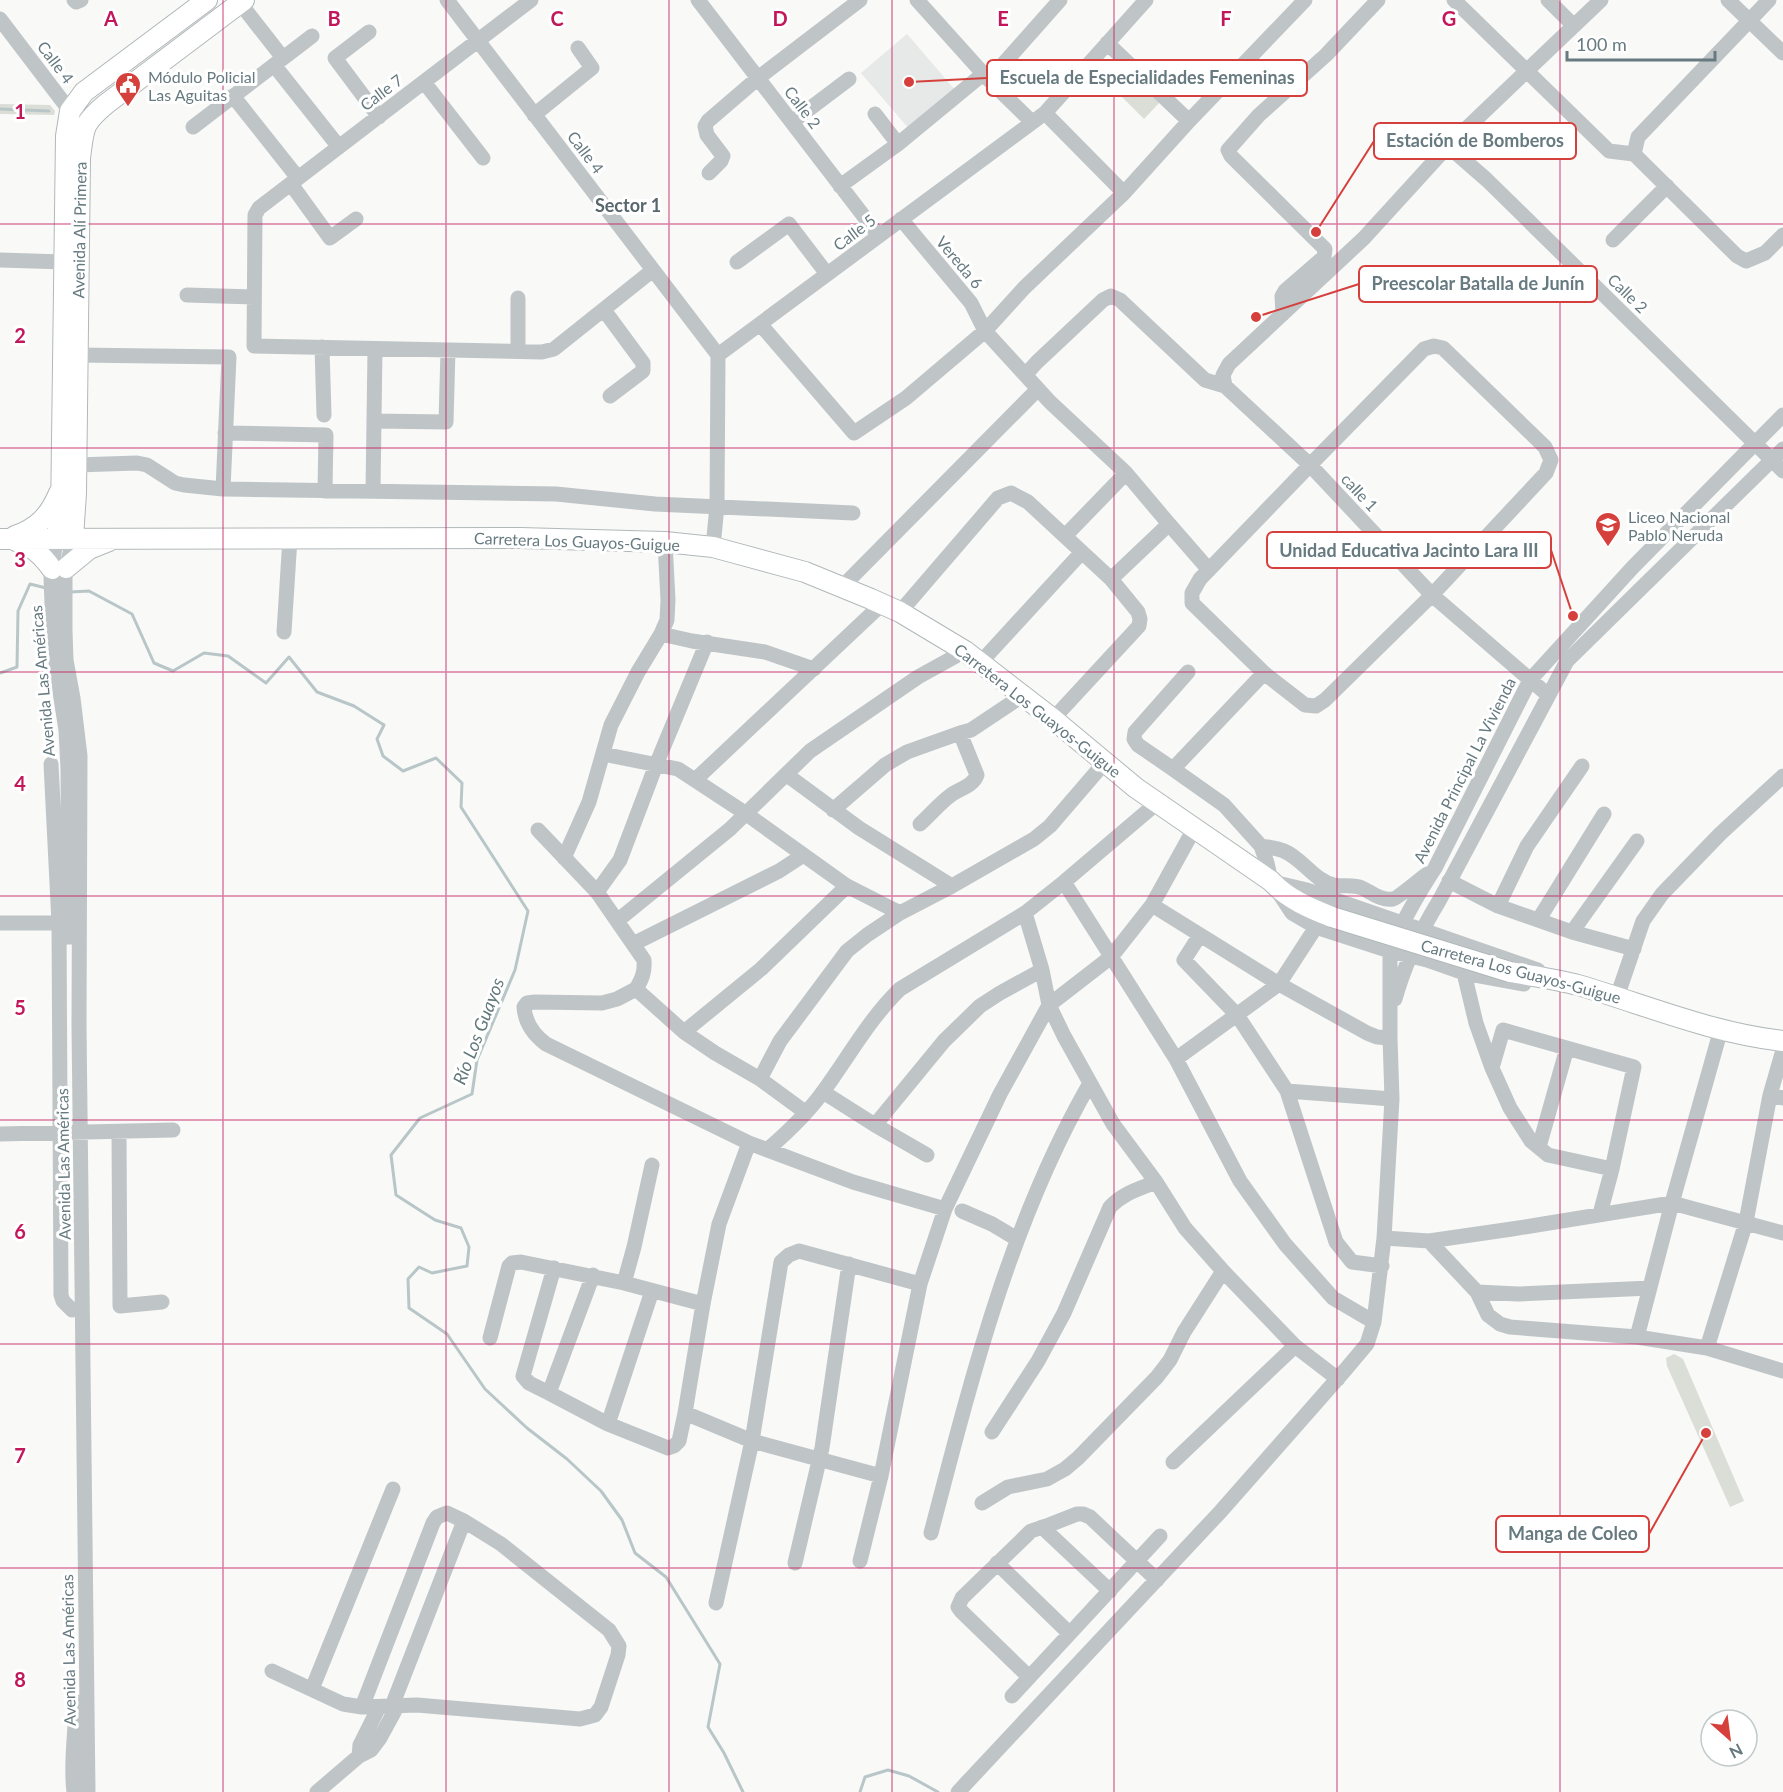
<svg xmlns="http://www.w3.org/2000/svg" width="1783" height="1792" viewBox="0 0 1783 1792" font-family="Lato,sans-serif">
<style>
.built{fill:#e7e9e8}
.green{fill:#dbded7}
.lines{fill:none;stroke-linecap:round;stroke-linejoin:round}
.stream{stroke:#b8c6c8;stroke-width:3}
.major-casing{stroke:#b1b8ba;stroke-width:22}
.minor{stroke:#bfc5c7;stroke-width:15}
.major{stroke:#fff;stroke-width:20}
.major-bridge-casing{stroke:#b1b8ba;stroke-width:22;stroke-linecap:butt}
.major-bridge{stroke:#fff;stroke-width:20}
.grid{fill:none;stroke:#c2185b;stroke-width:1.5;stroke-opacity:0.55}
.labels{text-anchor:middle;dominant-baseline:central;stroke-width:6;stroke-linejoin:round;paint-order:stroke}
.street-label{font-size:16px;fill:#667a80;stroke:#fff}
.poi-label{font-size:16px;fill:#667a80;stroke:#fff;text-anchor:start}
.neighbourhood-label{font-size:18px;font-weight:bold;fill:#58676c;stroke:#fff}
.water-label{font-size:18px;font-style:italic;fill:#62787a;stroke:#fff}
.grid-label{font-size:20px;text-anchor:middle;font-weight:bold;fill:#c2185b;stroke:#fff;stroke-width:6;stroke-linejoin:round;paint-order:stroke}
.leader{fill:none;stroke:#d5403c;stroke-width:2}
.callout-dot{fill:#d5403c;stroke:#fff;stroke-width:2}
.callout{fill:#fff;stroke:#d5403c;stroke-width:2}
.callout-label{font-size:18px;text-anchor:middle;font-weight:bold;fill:#667a80}
</style>
<rect width="100%" height="100%" fill="#f9f9f8"/>
<path class="built" d="M907 34 956 91 910 130 861 73Z"/>
<path class="green" d="M1132 74 1160 102 1144 119 1115 90Z
M0 104 50 105 55 111 54 115 0 114Z
M1674 1354 1683 1359 1744 1501 1730 1507 1667 1366 1666 1358Z"/>
<g class="lines">
<path class="stream" d="M0 109 49 111
M70 592 89 591 132 614 154 663 173 671 204 653 228 656 266 683 289 657 317 692 354 706 384 725 377 739 383 756 403 771 436 758 462 783 461 807 528 911 515 970 477 1060 472 1094 420 1118 391 1155 396 1195 435 1220 461 1228 469 1247 467 1266 432 1273 419 1267 408 1279 409 1308 447 1334 485 1389 527 1428 567 1459 601 1491 622 1520 635 1553 666 1577 720 1664 708 1727 724 1753 743 1792
M0 673 17 667 18 611 30 584 46 588
M860 1792 865 1777 888 1770 909 1776 938 1792"/>
<defs>
<path id="major" d="M15 536C38 528 50 515 59 493
M56 538 61 517 66 136 70 111 84 92 207 0
M73 538 76 493 80 158C84 128 82 124 106 104L244 0
M0 539 520 538 665 542 713 547 805 572 871 599 900 612 965 651 1053 719 1136 788 1271 881C1288 899 1309 908 1332 917
M16 541C32 546 42 555 52 569
M66 568 89 549 109 541
M1510 972C1532 976 1556 979 1578 985 1646 1005 1712 1033 1783 1041"/>
</defs>
<use href="#major" class="major-casing"/>
<path class="minor" d="M74 0 76 2 81 0
M447 0 718 355
M531 0 259 208 255 215 254 346 542 352 554 349 653 270
M698 0 879 236
M917 0 989 80 1032 122
M1454 0 1609 151 1634 154 1737 256 1746 261 1765 253 1783 235
M1548 0 1574 26
M1728 0 1783 53
M240 3 283 58
M0 19 70 111 79 116
M369 32 335 58 379 117
M1107 43 1189 121
M274 65 339 147
M989 80 1060 0
M424 82 483 158
M233 96 298 178
M1045 113 1124 193
M875 114 898 144
M534 115 592 68 578 48
M792 122 849 79
M193 127 312 36
M1448 146 1487 180 1783 471
M1634 154 1638 137 1769 0
M709 173 721 161 723 156 707 135 705 126 708 121 758 78 860 0
M291 184 330 238 356 219
M840 186 898 144 983 74
M901 219 971 303 985 331 1050 402 1126 473 1169 524 1111 579
M1613 240 1667 186
M0 260 64 262
M737 262 789 224 827 274
M187 295 254 297
M604 310 643 363V371L610 396
M1283 314 1282 296 1285 291 1324 257 1325 249 1231 156 1228 150 1259 115 1326 55 1378 0
M760 324 854 433 906 398 985 331 1024 288 1124 193 1189 121 1305 0
M1434 346 1443 348 1545 447 1551 460 1546 473 1432 595 1325 700 1316 706 1305 705 1264 673 1192 603V593L1200 579 1310 465 1424 349Z
M322 347 324 415
M518 351V298
M77 355 229 357 223 489
M718 355 1045 113 1146 0
M1026 374 1037 362 1103 300 1111 296 1120 300 1205 380 1225 386 1310 465 1432 595 1548 695
M1225 386 1223 375 1229 364 1364 238 1448 146 1601 0
M374 421 446 422 448 350
M225 433 326 435 325 491
M76 465 137 463 147 465 175 483 184 485 223 489 556 494 655 504 853 513
M373 491 375 349
M1169 524 1209 570
M1065 536 1126 473
M56 538 51 578 53 630 57 673 66 730 68 769 69 937
M73 538 65 577V630L66 660 73 698 80 756 79 1026 88 1792
M713 547 717 506 718 355
M842 587 1038 389
M900 612 998 498 1011 493 1028 502 1111 579 1138 612 1140 619 1139 626 1053 719
M284 632 290 538
M661 634 692 641 765 652 814 669
M980 663 1082 552
M1264 673 1173 769 1224 805 1261 846 1267 863 1271 881 1292 913 1316 927 1390 951 1427 960 1464 973 1524 984
M603 754 678 769 745 813 847 886 900 913
M51 764 59 923 61 1295 63 1301 72 1310
M1173 769 1138 745 1134 739 1135 732 1188 672
M787 775 859 828 952 886
M695 780 882 604
M833 810 885 765 907 752 960 733
M920 824C930 815 940 803 951 795 961 788 973 786 977 775L960 733 971 730 1022 696
M538 830 597 892 644 960C645 972 642 979 636 989L684 1032 715 1053 760 1079 805 1112
M1261 846C1268 847 1277 848 1284 851 1303 859 1314 881 1334 885 1344 887 1353 884 1362 888 1371 892 1381 901 1393 899 1398 898 1420 879 1427 874
M564 858 589 802 611 725 638 672 661 634 667 620 668 600 665 542
M1449 881 1498 906 1572 932 1634 949
M1064 882 1176 1059 1240 1181 1285 1244 1333 1298 1374 1322
M1273 882 1307 890 1538 970
M597 892 620 860 656 765 707 642
M1152 905 1279 984 1367 1033 1377 1037 1390 1038
M1498 906 1527 846 1582 766
M1025 913 1042 970 1049 1005 1064 1036 1113 1124 1156 1182 1185 1228 1223 1271 1295 1346 1338 1379
M1539 919 1604 814
M617 921 730 829 810 751 918 677 965 651
M0 923H59
M1572 932 1637 841
M1200 935 1184 960 1237 1015 1287 1091 1336 1242 1352 1262 1382 1266
M633 944 779 871 802 856
M1464 973 1476 1023 1492 1068 1510 1108 1531 1141 1548 1155 1612 1169
M636 989 617 999 602 1003 535 1002 527 1003 524 1007C525 1022 534 1035 546 1044L749 1143 853 1182 945 1209
M1617 997 1643 921 1662 894 1720 834 1783 776
M1395 999C1405 963 1420 932 1439 901L1567 661 1783 449
M684 1032 761 969 847 886
M1176 1059 1279 984 1316 927
M1492 1068 1503 1030 1634 1067 1612 1169 1600 1214
M760 1079 780 1041 847 951 867 935 900 913 952 886 1034 839 1050 826 1105 762
M1287 1091 1392 1099
M823 1092 875 1125 927 1155
M1770 1095 1783 1050
M875 1125 944 1041 980 1006 1000 993 1042 970
M119 1132 120 1306 162 1302
M0 1134 173 1130
M1539 1147 1567 1048
M767 1150C788 1132 809 1112 825 1089 849 1056 870 1018 900 989L1025 913 1064 882 1157 803
M962 1211 992 1224 1017 1239
M1384 1238 1429 1241 1512 1229 1672 1203 1783 1233
M1429 1241 1477 1292 1488 1315 1500 1324 1510 1327 1637 1337 1707 1348 1783 1371
M593 1275 549 1393 608 1424 668 1448 674 1446 679 1441 685 1413 703 1304 719 1224 749 1143
M624 1283 634 1247 652 1165
M1477 1292 1518 1294 1650 1288
M1637 1337 1672 1203 1721 1029
M490 1338 509 1266 512 1263 521 1262 624 1283 703 1304
M1707 1348 1746 1222 1770 1095 1783 1098
M549 1393 529 1383 523 1376 554 1268
M685 1413 752 1441 881 1476
M608 1424 652 1291
M992 1432 1038 1361 1064 1313 1110 1207C1123 1193 1139 1189 1156 1182
M1173 1462 1295 1346
M982 1503 1008 1487 1047 1479 1065 1469 1078 1458 1157 1377 1170 1360 1184 1332 1223 1271
M1042 1527 1110 1591
M931 1533C971 1380 1010 1222 1090 1083
M860 1561 881 1476 920 1284 945 1209 1000 1094 1049 1005 1111 957 1152 905 1194 829
M795 1563 822 1448 849 1264
M997 1563 1069 1633
M716 1603 752 1441 781 1262 789 1255 799 1251 920 1284
M272 1671 343 1704 362 1707 417 1705 580 1719 595 1715 601 1707 618 1655 619 1646 609 1630 501 1544 464 1521 392 1706
M1029 1677 961 1611 958 1607 962 1598 1031 1531 1049 1525 1077 1514H1083L1090 1517 1157 1580
M312 1689 393 1489
M1012 1696 1160 1536
M362 1707 433 1523 437 1517 447 1513 464 1521
M359 1756 360 1745 379 1707
M74 1792C70 1762 76 1732 76 1702
M317 1792 359 1756 371 1750 380 1738 398 1705
M958 1792 1221 1511 1346 1369 1367 1344 1374 1322 1384 1238 1392 1099 1390 1038V951C1402 922 1418 894 1435 868L1530 680 1633 567 1783 415"/>
<use href="#major" class="major"/>
<defs>
<path id="major-bridge" d="M1332 917 1510 972"/>
</defs>
<use href="#major-bridge" class="major-bridge-casing"/>
<use href="#major-bridge" class="major-bridge"/>
</g>
<path class="grid" d="M223 0V1792M446 0V1792M669 0V1792M892 0V1792M1114 0V1792M1337 0V1792M1560 0V1792M0 224H1783M0 448H1783M0 672H1783M0 896H1783M0 1120H1783M0 1344H1783M0 1568H1783"/>
<defs>
<symbol id="civic-pin" viewBox="-11 -11 22 30"><path d="M0 17L-7.5 6A9.5 9.5 0 1 1 7.5 6Z" fill="#d5403c" stroke="#fff"/><path d="M-.6-6.5H3V-4.5H.6V-3L4-1V1h2V6H-6V1h2V-1L-.6-3ZM-1.2 2.5V6h2.4V2.5Z" fill="#fff"/></symbol>
<symbol id="school-pin" viewBox="-11 -11 22 30"><path d="M0 17L-7.5 6A9.5 9.5 0 1 1 7.5 6Z" fill="#d5403c" stroke="#fff"/><path d="M0-5L7-2L0 1L-7-2ZM-4 1L0 2.5L4 1V4Q0 6-4 4Z" fill="#fff"/></symbol>
</defs>
<g fill-rule="evenodd">
<use href="#civic-pin" x="113" y="70" width="30" height="40"/>
<use href="#school-pin" x="1593" y="510" width="30" height="40"/>
</g>
<g class="labels">
<g class="street-label">
<text transform="translate(56 62) rotate(53)">Calle 4</text>
<text transform="translate(381 92) rotate(-37)">Calle 7</text>
<text transform="translate(803 107) rotate(53)">Calle 2</text>
<text transform="translate(586 152) rotate(53)">Calle 4</text>
<text transform="translate(79 230) rotate(-89)">Avenida Alí Primera</text>
<text transform="translate(854 232) rotate(-37)">Calle 5</text>
<text transform="translate(960 262) rotate(50)">Vereda 6</text>
<text transform="translate(1628 293) rotate(44)">Calle 2</text>
<text transform="translate(1360 492) rotate(47)">calle 1</text>
<text transform="translate(577 541) rotate(2)">Carretera Los Guayos-Guigue</text>
<text transform="translate(42 681) rotate(-95)">Avenida Las Américas</text>
<text transform="translate(1038 710) rotate(38)">Carretera Los Guayos-Guigue</text>
<text transform="translate(1464 770) rotate(-63)">Avenida Principal La Vivienda</text>
<text transform="translate(1521 971) rotate(15)">Carretera Los Guayos-Guigue</text>
<text transform="translate(63 1164) rotate(-91)">Avenida Las Américas</text>
<text transform="translate(68 1650) rotate(-91)">Avenida Las Américas</text>
</g>
<g class="poi-label">
<text x="148" y="76">Módulo Policial<tspan x="148" dy="18">Las Aguitas</tspan></text>
<text x="1628" y="516">Liceo Nacional<tspan x="1628" dy="18">Pablo Neruda</tspan></text>
</g>
<g class="neighbourhood-label">
<text x="628" y="205">Sector 1</text>
</g>
<g class="water-label">
<text transform="translate(478 1031) rotate(-69)">Río Los Guayos</text>
</g>
</g>
<g class="grid-label">
<text x="111" y="26">A</text>
<text x="334" y="26">B</text>
<text x="557" y="26">C</text>
<text x="780" y="26">D</text>
<text x="1003" y="26">E</text>
<text x="1226" y="26">F</text>
<text x="1449" y="26">G</text>
<text x="20" y="119">1</text>
<text x="20" y="343">2</text>
<text x="20" y="567">3</text>
<text x="20" y="791">4</text>
<text x="20" y="1015">5</text>
<text x="20" y="1239">6</text>
<text x="20" y="1463">7</text>
<text x="20" y="1687">8</text>
</g>
<path class="leader" d="M909 82L987 78M1316 232L1374 141M1256 317L1359 284M1573 616L1551 550M1706 1433L1649 1534"/>
<g class="callout-dot">
<circle cx="909" cy="82" r="6"/>
<circle cx="1316" cy="232" r="6"/>
<circle cx="1256" cy="317" r="6"/>
<circle cx="1573" cy="616" r="6"/>
<circle cx="1706" cy="1433" r="6"/>
</g>
<g class="callout">
<rect x="987" y="60" width="320" height="36" rx="6"/>
<rect x="1374" y="123" width="202" height="36" rx="6"/>
<rect x="1359" y="266" width="238" height="36" rx="6"/>
<rect x="1267" y="532" width="284" height="36" rx="6"/>
<rect x="1496" y="1516" width="153" height="36" rx="6"/>
</g>
<g class="callout-label">
<text x="1147" y="84">Escuela de Especialidades Femeninas</text>
<text x="1475" y="147">Estación de Bomberos</text>
<text x="1478" y="290">Preescolar Batalla de Junín</text>
<text x="1409" y="557">Unidad Educativa Jacinto Lara III</text>
<text x="1573" y="1540">Manga de Coleo</text>
</g>
<g transform="translate(1729 1738) rotate(152)"><circle r="28" fill="#ffffff" stroke="#c2cacc" stroke-width="1.5"/>
<path d="M0-4.5L10 22L0 15L-10 22Z" fill="#d5403c"/>
<text y="-9" font-size="16" font-weight="bold" text-anchor="middle" fill="#667a80">N</text>
</g>
<path d="M1567 51v9h148v-9" fill="none" stroke="#667a80" stroke-width="3"/>
<text x="1576" y="51" font-size="18" fill="#667a80" stroke="#ffffff" stroke-width="4.5" paint-order="stroke">100 m</text>
</svg>
